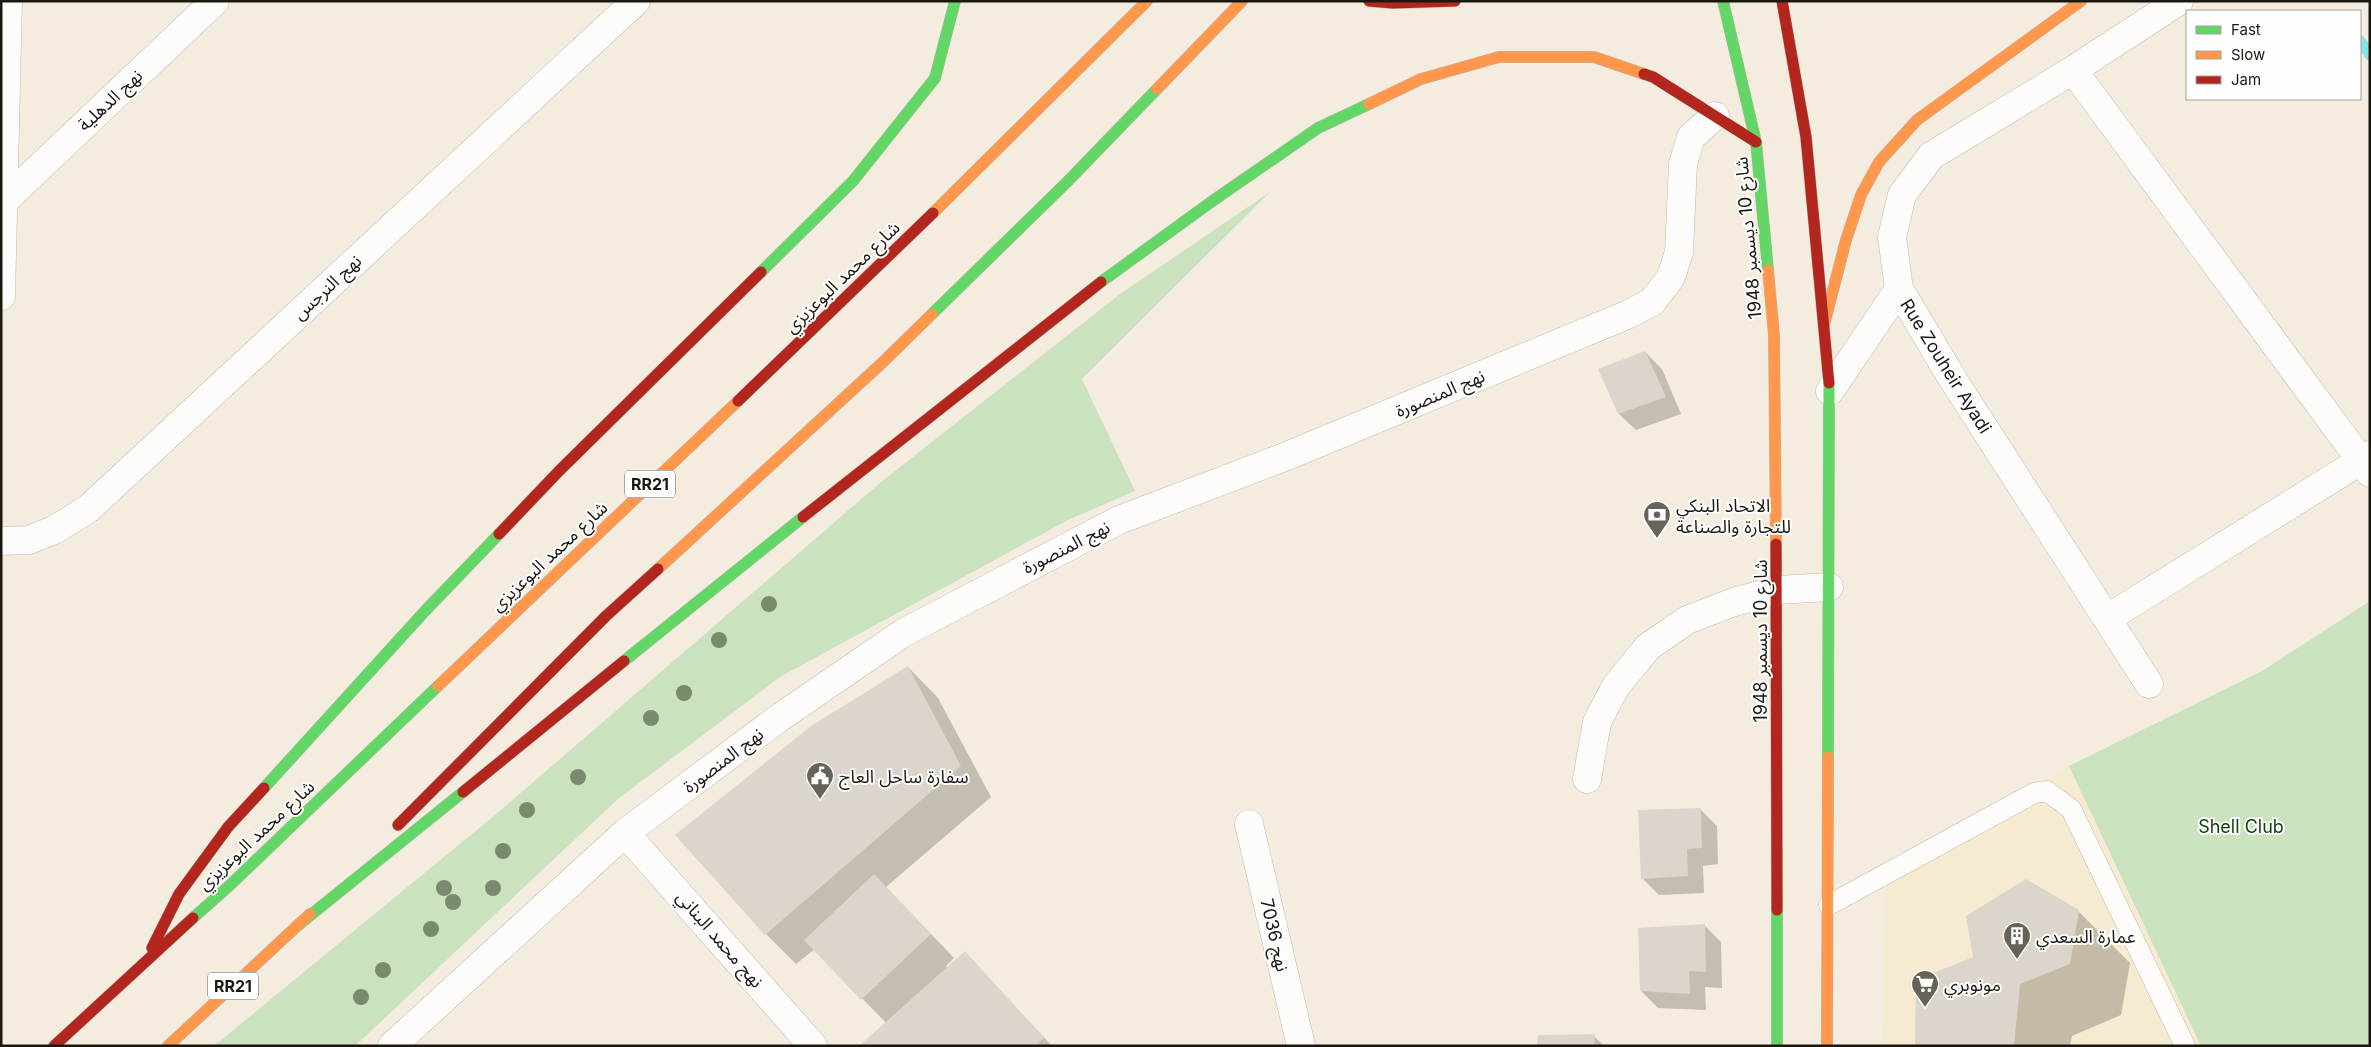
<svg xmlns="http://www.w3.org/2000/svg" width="2371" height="1047" viewBox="0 0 2371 1047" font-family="Inter,'Noto Sans Arabic',sans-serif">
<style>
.built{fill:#f6ead1}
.green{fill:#cbe2bf}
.shadow{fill:#0003}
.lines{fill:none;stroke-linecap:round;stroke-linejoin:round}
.stream{stroke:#8be1ea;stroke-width:11}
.building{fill:#dbd5cb}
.lane-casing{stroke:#c0bbb0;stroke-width:21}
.street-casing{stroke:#c0bbb0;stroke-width:29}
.fast-casing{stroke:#c0bbb0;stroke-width:12}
.slow-casing{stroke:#c0bbb0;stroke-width:12}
.jam-casing{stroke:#c0bbb0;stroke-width:12}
.lane{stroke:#fdfcfa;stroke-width:20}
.street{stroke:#fdfcfa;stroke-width:28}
.fast{stroke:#63d668;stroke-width:11}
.slow{stroke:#ff974d;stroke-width:11}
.jam{stroke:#b3261e;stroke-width:11}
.tree{fill:#788c6d}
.labels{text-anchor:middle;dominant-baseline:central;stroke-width:4;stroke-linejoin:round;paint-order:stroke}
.shield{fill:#fefefe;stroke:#605d57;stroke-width:1}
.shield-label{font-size:16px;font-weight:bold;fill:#1c180f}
.street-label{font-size:18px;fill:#1c180f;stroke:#fefefe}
.poi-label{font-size:18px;fill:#1c180f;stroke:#fefefe;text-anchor:start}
.park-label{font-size:18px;fill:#123d10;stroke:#fefefe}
</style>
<rect width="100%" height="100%" fill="#f4eddf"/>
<path class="built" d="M2069 766 2201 1046H1882L1886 869Z"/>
<path class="green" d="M1270 192 1082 379 1135 491 1068 520 780 677 618 799 355 1046H214L495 815 881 482 1120 294Z
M2370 601V1046H2201L2069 766 2262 671Z"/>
<path class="shadow" d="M1645 352 1662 369 1681 414 1636 430 1619 414Z
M908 667 938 698 991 797 886 887 954 958 946 966 948 968 965 953 1052 1046H861L886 1023 815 949 796 964 766 934Z
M1700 809 1717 826 1718 864 1703 866 1704 893 1659 895 1642 878Z
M2078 911 2130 963 2121 1015 2072 1036 2070 1046H1919L1974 957Z
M1704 925 1721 942 1722 988 1705 987 1706 1010 1658 1008 1641 991Z
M1594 1036 1604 1046H1539Z"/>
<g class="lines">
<path class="stream" d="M2360 41 2370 55"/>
</g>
<path class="building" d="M1645 351 1666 397 1618 414 1598 369Z
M908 666 961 766 765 935 675 835 811 726Z
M1701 808 1702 848 1687 849 1688 876 1641 879 1638 810Z
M874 874 931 934 861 1000 804 940Z
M2026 879 2079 910 2070 964 2020 984 2014 1046H1919L1915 1043 1916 980 1973 957 1966 916Z
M1705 924 1706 972 1689 971 1690 994 1640 991 1638 928Z
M965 951 1044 1038 1035 1046H859Z
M1595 1034 1594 1046H1537L1538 1035Z"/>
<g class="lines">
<defs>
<path id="lane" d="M1829 905 2034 793 2047 791 2071 809 2185 1046"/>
<path id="street" d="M2073 70 2370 473
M5 200 215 1
M1 296 8 1
M1830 391 1899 289
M1 541 29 540 54 530 88 509 636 1
M2108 618 2370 455
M2149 684 1952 378 1899 289 1892 237 1902 195 1931 156 2073 70 2179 1
M1587 779 1597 722 1616 686 1648 647 1687 620 1734 602 1777 590 1829 587
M1249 824 1301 1046
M625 833 813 1046
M392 1046 625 833 779 718 903 633 1119 520 1287 456 1629 314 1652 302 1671 277 1679 252 1683 164 1691 137 1715 116"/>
<path id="fast" d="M1723 1 1756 142 1768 270
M761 272 853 181 935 78 955 1
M1101 282 1211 202 1318 128 1369 104
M932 314 1067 182 1157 89
M624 661 803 517
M1828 757 1829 383
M264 788 425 611 499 534
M1777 910V1046
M193 918 229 886 438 686
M297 926 463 792"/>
<path id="slow" d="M1157 89 1242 1
M1369 104 1421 79 1499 57H1594L1644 74
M933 213 1147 1
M1768 270 1774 335 1776 544
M1824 325 1846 240 1861 195 1879 162 1917 120 2081 1
M658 569 883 362 932 314
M438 686 738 401
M168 1046 310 914
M1827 1046 1828 757"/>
<path id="jam" d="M1369 1 1393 3 1455 1
M1782 1 1806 137 1829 383
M1644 74 1653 77 1756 142
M738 401 933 213
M803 517 1101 282
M499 534 559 471 761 272
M1776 544 1777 910
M463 792 624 661
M398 825 606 616 658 569
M152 948 179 894 228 827 264 788
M54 1046 193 918"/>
</defs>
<use href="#lane" class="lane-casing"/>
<use href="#street" class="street-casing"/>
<use href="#fast" class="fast-casing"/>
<use href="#slow" class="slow-casing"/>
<use href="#jam" class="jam-casing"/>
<use href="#lane" class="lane"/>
<use href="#street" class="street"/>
<use href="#fast" class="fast"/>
<use href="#slow" class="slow"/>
<use href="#jam" class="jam"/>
</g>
<g class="tree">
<circle cx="769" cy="604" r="8"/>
<circle cx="719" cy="640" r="8"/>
<circle cx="684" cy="693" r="8"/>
<circle cx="651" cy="718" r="8"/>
<circle cx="578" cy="777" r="8"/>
<circle cx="527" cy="810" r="8"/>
<circle cx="503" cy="851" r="8"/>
<circle cx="444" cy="888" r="8"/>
<circle cx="493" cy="888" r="8"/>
<circle cx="453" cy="902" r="8"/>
<circle cx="431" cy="929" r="8"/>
<circle cx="383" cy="970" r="8"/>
<circle cx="361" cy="997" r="8"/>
</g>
<defs>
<symbol id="bank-pin" viewBox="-11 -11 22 30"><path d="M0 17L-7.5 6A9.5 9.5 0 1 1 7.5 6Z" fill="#686358" stroke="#fefefe"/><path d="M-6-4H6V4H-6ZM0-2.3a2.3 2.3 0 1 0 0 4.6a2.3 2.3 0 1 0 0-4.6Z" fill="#fff"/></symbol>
<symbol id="civic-pin" viewBox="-11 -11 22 30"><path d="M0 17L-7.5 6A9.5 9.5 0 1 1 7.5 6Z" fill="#686358" stroke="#fefefe"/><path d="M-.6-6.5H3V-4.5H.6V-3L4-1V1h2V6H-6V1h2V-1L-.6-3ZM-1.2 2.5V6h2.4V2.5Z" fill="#fff"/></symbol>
<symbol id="building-pin" viewBox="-11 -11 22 30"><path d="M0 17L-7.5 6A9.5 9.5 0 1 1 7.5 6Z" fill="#686358" stroke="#fefefe"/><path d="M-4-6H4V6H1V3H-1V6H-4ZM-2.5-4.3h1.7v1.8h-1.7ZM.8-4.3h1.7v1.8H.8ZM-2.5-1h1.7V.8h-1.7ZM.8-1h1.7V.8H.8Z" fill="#fff"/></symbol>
<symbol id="supermarket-pin" viewBox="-11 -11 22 30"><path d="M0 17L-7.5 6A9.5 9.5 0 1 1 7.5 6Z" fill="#686358" stroke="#fefefe"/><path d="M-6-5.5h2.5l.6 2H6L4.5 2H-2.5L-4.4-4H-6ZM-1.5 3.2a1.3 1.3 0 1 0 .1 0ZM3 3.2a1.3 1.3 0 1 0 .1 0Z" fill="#fff"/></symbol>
</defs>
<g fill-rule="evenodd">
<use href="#bank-pin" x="1641" y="499" width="32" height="43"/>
<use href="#civic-pin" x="804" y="760" width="32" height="43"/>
<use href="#building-pin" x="2001" y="920" width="32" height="43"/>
<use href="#supermarket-pin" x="1909" y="968" width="32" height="43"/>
</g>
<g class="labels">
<g class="shield">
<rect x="625" y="470.5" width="50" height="27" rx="4"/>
<rect x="208" y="972.5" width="50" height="27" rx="4"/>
</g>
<g class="shield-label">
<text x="650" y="484">RR21</text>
<text x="233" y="986">RR21</text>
</g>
<g class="street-label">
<text transform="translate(110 100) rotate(-43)">نهج الدهلية</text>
<text transform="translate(1748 238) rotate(-95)">شارع 10 ديسمبر 1948</text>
<text transform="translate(842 277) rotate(-44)">شارع محمد البوعزيزي</text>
<text transform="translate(327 287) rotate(-43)">نهج النرجس</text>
<text transform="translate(1946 366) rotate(58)">Rue Zouheir Ayadi</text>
<text transform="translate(1440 393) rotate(-23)">نهج المنصورة</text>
<text transform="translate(1066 547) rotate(-27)">نهج المنصورة</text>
<text transform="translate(549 556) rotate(-43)">شارع محمد البوعزيزي</text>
<text transform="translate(1760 641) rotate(-90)">شارع 10 ديسمبر 1948</text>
<text transform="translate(723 760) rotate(-37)">نهج المنصورة</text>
<text transform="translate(256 835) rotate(-43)">شارع محمد البوعزيزي</text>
<text transform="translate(1275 935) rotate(77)">نهج 7036</text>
<text transform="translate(720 939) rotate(49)">نهج محمد البناني</text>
</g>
<g class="poi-label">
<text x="1676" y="505">الاتحاد البنكي<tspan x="1676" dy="21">للتجارة والصناعة</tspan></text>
<text x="839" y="776">سفارة ساحل العاج</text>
<text x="2036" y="936">عمارة السعدي</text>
<text x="1944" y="984">مونوبري</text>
</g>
<g class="park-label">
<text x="2241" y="826">Shell Club</text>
</g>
</g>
<rect width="2371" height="1047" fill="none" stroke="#1c180f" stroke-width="5"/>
<rect x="2186" y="10" width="175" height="90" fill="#fefefe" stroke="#a4a29e"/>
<rect x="2196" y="26" width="25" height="8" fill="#63d668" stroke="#a4a29e"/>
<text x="2231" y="35" font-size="15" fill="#1c180f">Fast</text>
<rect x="2196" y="51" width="25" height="8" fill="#ff974d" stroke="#a4a29e"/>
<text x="2231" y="60" font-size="15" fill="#1c180f">Slow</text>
<rect x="2196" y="76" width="25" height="8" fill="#b3261e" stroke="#a4a29e"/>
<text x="2231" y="85" font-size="15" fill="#1c180f">Jam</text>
</svg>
